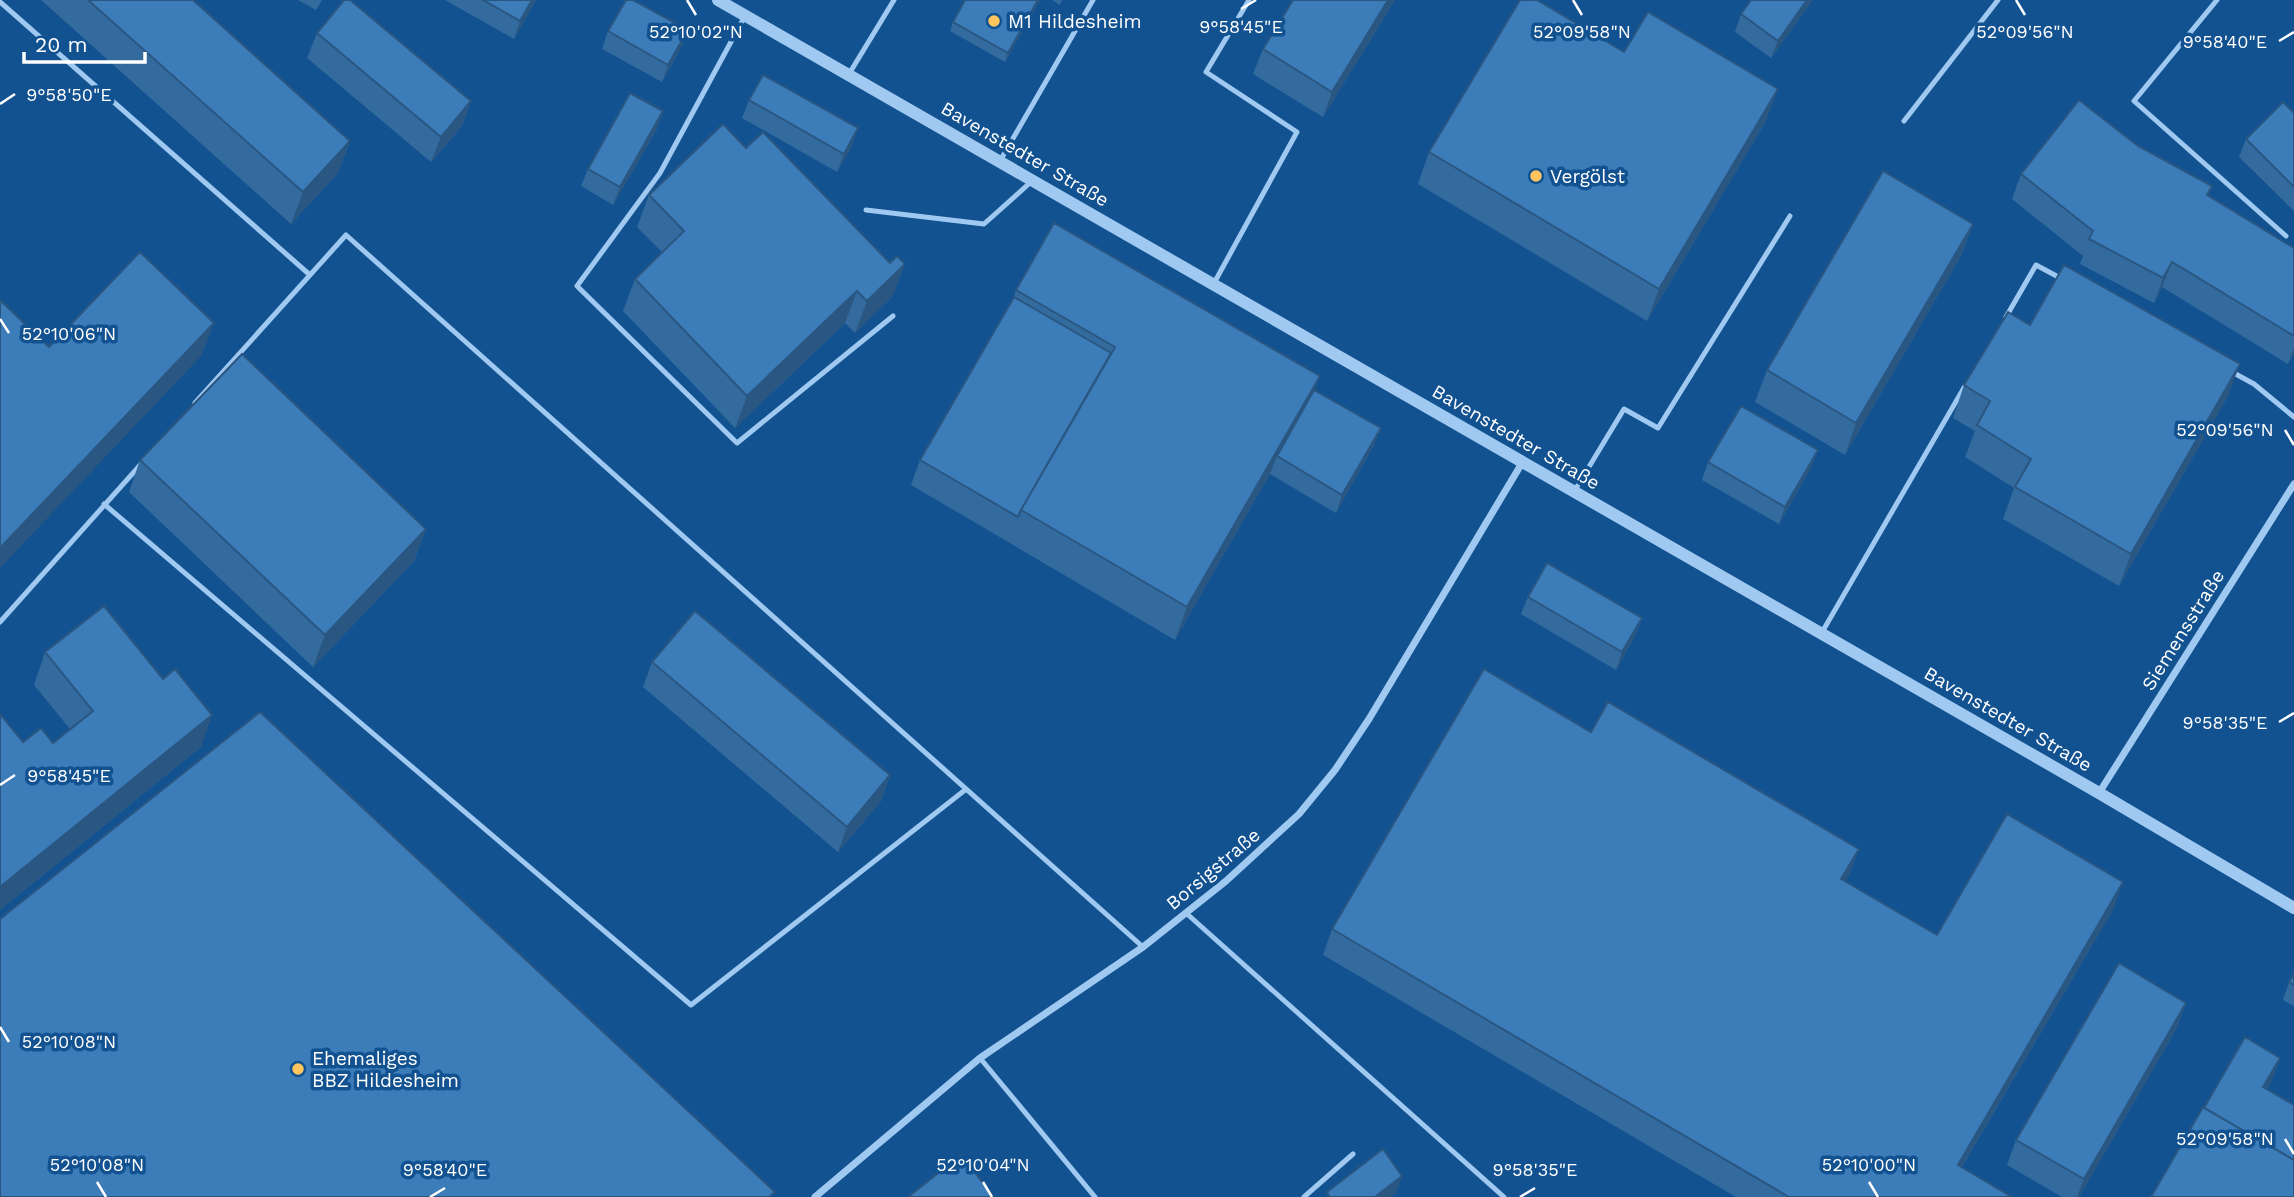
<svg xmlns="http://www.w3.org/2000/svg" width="2294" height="1197" viewBox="0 0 2294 1197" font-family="'Work Sans',sans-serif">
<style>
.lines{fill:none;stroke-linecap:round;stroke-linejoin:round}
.service{stroke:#9fc9f1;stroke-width:5}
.minor{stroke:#9fc9f1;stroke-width:7}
.tertiary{stroke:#9fc9f1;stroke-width:12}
.wall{fill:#346b9f}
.shaded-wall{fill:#2a5782}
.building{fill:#3c7cb9;stroke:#2a5782;stroke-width:2}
.ticks{fill:none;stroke:#fff;stroke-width:2.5}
.poi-dot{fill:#ffc65f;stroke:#135290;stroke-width:2.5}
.labels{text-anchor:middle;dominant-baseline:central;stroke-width:7;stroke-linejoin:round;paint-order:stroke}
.poi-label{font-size:19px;fill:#fff;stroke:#135290;text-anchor:start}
.street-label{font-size:19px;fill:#fff;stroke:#135290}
.ticks-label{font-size:18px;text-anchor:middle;fill:#fff;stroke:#135290;stroke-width:7;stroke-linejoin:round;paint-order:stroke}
</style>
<rect width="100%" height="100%" fill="#135290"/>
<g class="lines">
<path class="service" d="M2217 0 2134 101 2286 236
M0 2 310 275
M745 16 660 173 577 286 737 443 893 316
M849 74 894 0
M1904 121 1998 0
M1000 161 1093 0
M866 210 984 224 1032 181
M1213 285 1297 132 1206 72 1249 0
M2006 317 2036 265 2064 280
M2232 372 2254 384 2294 417
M195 403 346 235 1143 947
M1575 490 1624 409 1658 428 1790 216
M104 504 691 1005 965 790
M0 622 142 463
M1821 634 1965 386
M1186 913 1504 1197
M980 1058 1095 1197
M1304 1197 1353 1154"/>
<path class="minor" d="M2099 793 2294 484
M815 1197 980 1058 1143 947 1226 881 1299 814 1335 770 1369 719 1522 463"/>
<path class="tertiary" d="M718 0 2099 793 2294 908"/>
</g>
<path class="wall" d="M41 0H193L350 141 338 173 291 224Z
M298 0H322L316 10Z
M445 0H536L514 39Z
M1040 0 1005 62 950 31 953 22Z
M1052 0H1062L1060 5Z
M1395 0 1323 117 1253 74 1263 49Z
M1813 0 1771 58 1735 32 1741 14Z
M688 30 681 48 662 82 602 49 608 31Z
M317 33 471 101 462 126 431 162 307 58Z
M1624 52 1766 121 1647 321 1418 184 1429 152Z
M749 100 852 146 837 172 742 118Z
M663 111 657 129 613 205 581 186 588 169Z
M2294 113V211L2239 157 2246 139Z
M2138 146 2212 186 2208 195 2294 248V354L2288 364 2162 287 2154 303 2080 264 2083 256 2012 199 2021 174Z
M746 148 893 296 855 333 845 323 735 428 623 311 635 279 662 252 637 227 649 195Z
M1973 224 1961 256 1845 455 1755 402 1767 370Z
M1016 290 1320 376 1314 390 1374 445 1336 513 1270 474 1175 640 911 485 920 460 1014 297Z
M2030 325 2228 396 2119 586 2003 519 2014 488 1965 457 1975 431 1953 418 1964 385Z
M140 460 426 529 414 561 313 667 129 492Z
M1708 462 1811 468 1779 524 1702 480Z
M1528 597 1642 618 1635 636 1616 670 1521 614Z
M45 652 201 747 0 910V714L23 742 53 743 70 729 34 685Z
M652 662 890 775 881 801 838 852 643 687Z
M1591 732 1859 849 1849 875 1845 881 1937 935 2114 908 1962 1167 2012 1197H1736L1323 955 1332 929Z
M2294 974V1006L2283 1000 2289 982Z
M2186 1003 2177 1028 2079 1197H2062L2007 1165 2016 1140Z"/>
<path class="shaded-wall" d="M532 0H536L514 39 520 21Z
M1038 0H1040L1005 62 1008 53Z
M1388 0H1395L1323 117 1332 92Z
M1807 0H1813L1771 58 1778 41Z
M688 30 681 48 662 82 668 65Z
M1778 89 1766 121 1647 321 1659 289Z
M471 101 462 126 431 162 441 137Z
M663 111 657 129 613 205 620 187Z
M858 128 852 146 837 172 844 154Z
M350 141 338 173 291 224 303 192Z
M1973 224 1961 256 1845 455 1856 423Z
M2172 262 2162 287 2154 303 2163 278Z
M905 264 893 296 855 333 867 301Z
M857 291 845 323 735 428 747 396Z
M214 323 202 355 0 568V548Z
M2294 348V354L2288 364Z
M2240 364 2228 396 2119 586 2131 554Z
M1320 376 1308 408 1277 456 1270 474 1175 640 1187 607Z
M1381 428 1374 445 1336 513 1342 495Z
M1818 450 1811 468 1779 524 1785 507Z
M426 529 414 561 313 667 325 635Z
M1642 618 1635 636 1616 670 1622 652Z
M212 715 201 747 0 910V887Z
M890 775 881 801 838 852 847 827Z
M1859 849 1849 875 1832 904 1841 879Z
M2123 882 2114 908 1948 1190 1958 1165Z
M2186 1003 2177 1028 2079 1197H2077L2084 1179Z
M2280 1058 2271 1083 2254 1112 2263 1087Z
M1402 1176 1396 1193 1391 1197H1375Z"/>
<path class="building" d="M88 0H193L350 141 303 192Z
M344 0H350L471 101 441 137 317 33Z
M483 0H532L520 21Z
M626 0H633L688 30 668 65 608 31Z
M965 0H1038L1008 53 953 22Z
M1293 0H1388L1332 92 1263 49Z
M1520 0H1537L1624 52 1648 12 1778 89 1659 289 1429 152Z
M1751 0H1807L1778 41 1741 14Z
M763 75 858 128 844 154 749 100Z
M630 93 663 111 620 187 588 169Z
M2079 100 2138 146 2212 186 2207 195 2294 248V336L2172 262 2163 278 2089 239 2093 231 2021 174Z
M2283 102 2294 113V187L2246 139Z
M723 124 746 148 763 132 890 263 897 256 905 264 867 301 857 291 747 396 635 279 684 231 649 195Z
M1883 171 1973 224 1856 423 1767 370Z
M1054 223 1320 376 1187 607 1021 510 1115 347 1016 290Z
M140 252 214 323 0 548V300L49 347Z
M2064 265 2240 364 2131 554 2015 487 2031 459 1977 425 1990 401 1964 385 2008 312 2030 325Z
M1014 297 1111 353 1021 510 1018 517 920 460Z
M242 354 426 529 325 635 140 460Z
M1314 390 1381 428 1342 495 1277 456Z
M1741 406 1818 450 1785 507 1708 462Z
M1547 563 1642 618 1622 652 1528 597Z
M104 606 163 679 175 669 212 715 0 887V714L23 742 41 728 53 743 93 711 45 652Z
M695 611 890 775 847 827 652 662Z
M1484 669 1591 732 1608 702 1859 849 1841 879 1937 935 2007 814 2123 882 1958 1165 2012 1197H1789L1332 929Z
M260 712 775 1192 769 1197H0V919Z
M2119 963 2186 1003 2084 1179 2016 1140Z
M2294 974V985L2289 982Z
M2245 1037 2280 1058 2263 1087 2294 1105V1160L2204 1108Z
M2203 1107 2294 1160V1197H2151Z
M1383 1149 1402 1176 1375 1197H1330L1327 1192Z
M961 1155 994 1197H908Z"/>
<path class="ticks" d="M687 0 696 15M1573 0 1582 15M2016 0 2025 15M1241 9 1256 0M2279 41 2294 32M0 104 15 94M0 319 9 333M2285 430 2294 445M2279 722 2294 713M0 785 15 775M0 1027 9 1042M2285 1139 2294 1154M97 1182 106 1197M983 1182 992 1197M1869 1182 1878 1197M430 1197 445 1188M1520 1197 1535 1188"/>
<g class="poi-dot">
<circle cx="994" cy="21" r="7"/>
<circle cx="1536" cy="176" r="7"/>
<circle cx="298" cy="1069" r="7"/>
</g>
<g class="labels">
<g class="poi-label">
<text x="1008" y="21">M1 Hildesheim</text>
<text x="1550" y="176">Vergölst</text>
<text x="312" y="1058">Ehemaliges<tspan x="312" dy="22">BBZ Hildesheim</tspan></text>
</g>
<g class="street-label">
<text transform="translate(1025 154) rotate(30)">Bavenstedter Straße</text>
<text transform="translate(1516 437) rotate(30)">Bavenstedter Straße</text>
<text transform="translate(2183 630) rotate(-58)">Siemensstraße</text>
<text transform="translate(2008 719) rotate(30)">Bavenstedter Straße</text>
<text transform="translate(1213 869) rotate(-40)">Borsigstraße</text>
</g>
</g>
<g class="ticks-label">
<text x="1241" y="33">9°58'45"E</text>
<text x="2025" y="38">52°09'56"N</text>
<text x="696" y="38">52°10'02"N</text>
<text x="1582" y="38">52°09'58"N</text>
<text x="2225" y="48">9°58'40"E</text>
<text x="69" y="101">9°58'50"E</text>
<text x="69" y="340">52°10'06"N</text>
<text x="2225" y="436">52°09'56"N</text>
<text x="2225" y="729">9°58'35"E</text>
<text x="69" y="782">9°58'45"E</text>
<text x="69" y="1048">52°10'08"N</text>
<text x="2225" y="1145">52°09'58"N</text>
<text x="97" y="1171">52°10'08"N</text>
<text x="983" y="1171">52°10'04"N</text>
<text x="1869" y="1171">52°10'00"N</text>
<text x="445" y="1176">9°58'40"E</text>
<text x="1535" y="1176">9°58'35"E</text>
</g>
<path d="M24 52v10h121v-10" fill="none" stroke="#ffffff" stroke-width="3.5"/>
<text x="35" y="52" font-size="21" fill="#ffffff" stroke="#135290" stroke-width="5" paint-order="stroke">20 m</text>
</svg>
